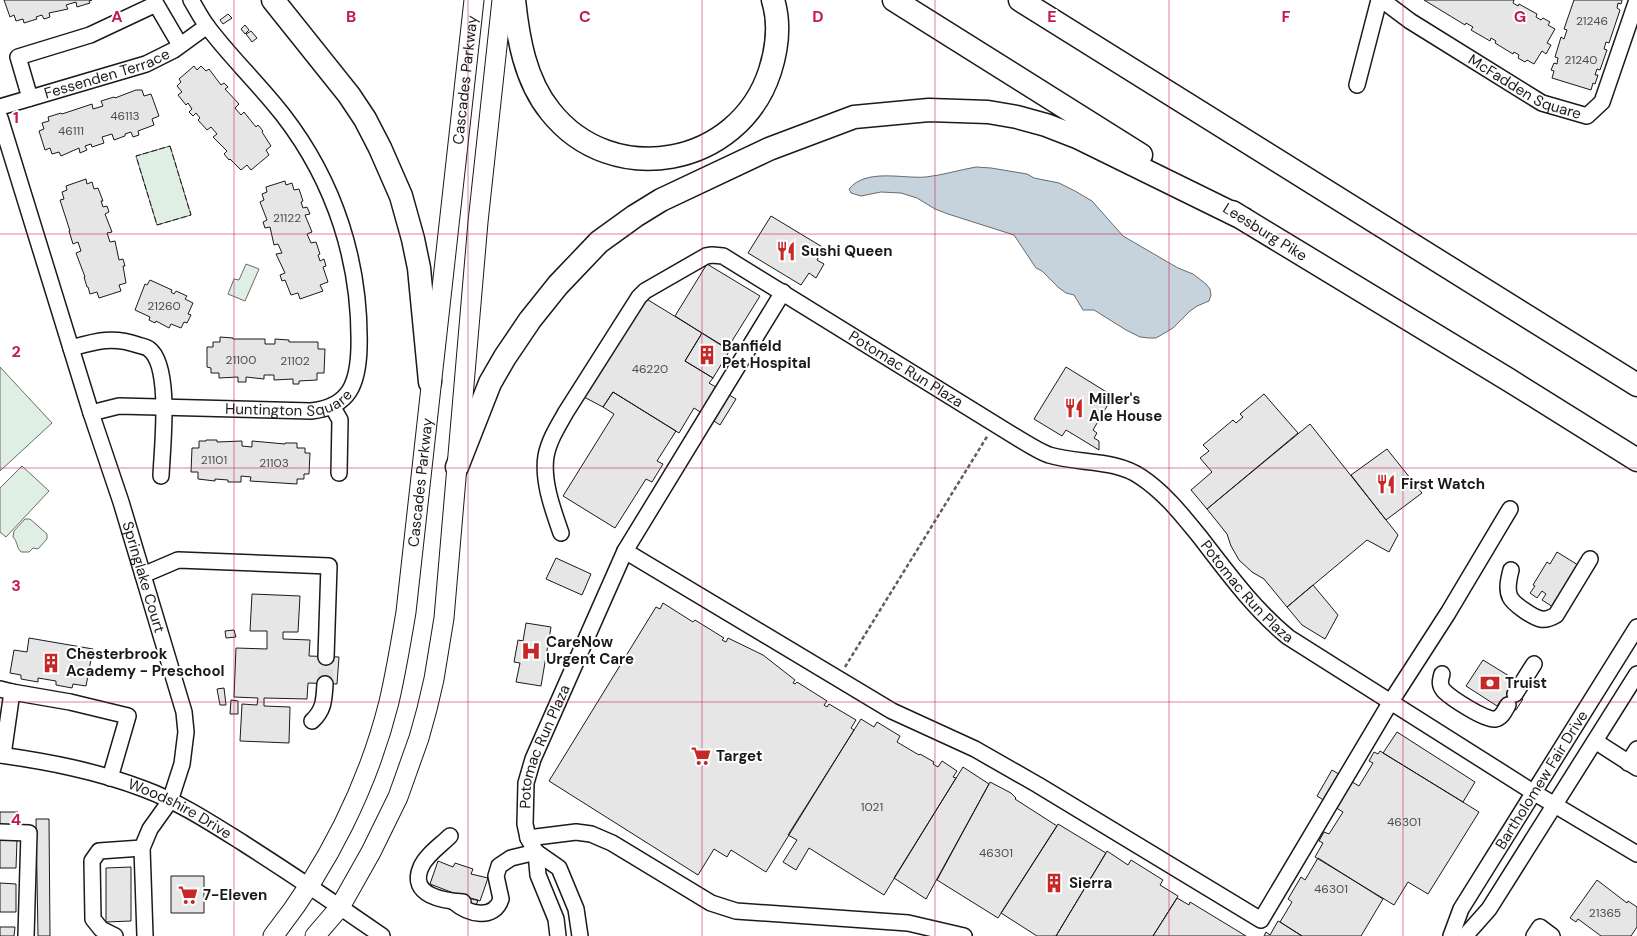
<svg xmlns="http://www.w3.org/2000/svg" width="1637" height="936" viewBox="0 0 1637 936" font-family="'DM Sans',sans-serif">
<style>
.green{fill:#e0efe3;stroke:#6a6a6a}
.water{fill:#c6d2dc;stroke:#6a6a6a}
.building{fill:#e6e6e6;stroke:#1a1a1a}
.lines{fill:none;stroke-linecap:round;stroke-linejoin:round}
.minor-tunnel{stroke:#ddd;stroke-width:15;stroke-dasharray:15 8;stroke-linecap:butt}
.minor-casing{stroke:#1a1a1a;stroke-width:18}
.major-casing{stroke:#1a1a1a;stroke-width:21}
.highway-casing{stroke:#1a1a1a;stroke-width:25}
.path{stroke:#5f5f5f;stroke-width:2.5;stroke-dasharray:4 2.5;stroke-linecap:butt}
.minor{stroke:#fff;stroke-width:15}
.major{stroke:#fff;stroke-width:19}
.highway{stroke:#fff;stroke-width:22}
.fence{stroke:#1a1a1a;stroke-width:1;stroke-dasharray:6 2.5;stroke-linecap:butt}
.grid{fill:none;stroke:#c2185b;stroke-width:1;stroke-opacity:0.55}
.labels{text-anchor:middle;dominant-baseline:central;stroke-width:4;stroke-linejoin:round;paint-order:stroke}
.number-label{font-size:12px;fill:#4d4d4d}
.street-label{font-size:15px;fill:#1a1a1a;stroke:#fff}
.poi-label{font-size:15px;font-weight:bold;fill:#1a1a1a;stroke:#fff;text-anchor:start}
.grid-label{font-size:16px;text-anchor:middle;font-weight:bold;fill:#c2185b;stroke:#fff;stroke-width:4;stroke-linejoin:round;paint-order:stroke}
</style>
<rect width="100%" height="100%" fill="#fff"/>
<path class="green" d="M170 146 191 215 157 225 136 156Z
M246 264 259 269 245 301 228 294 234 279 239 280Z
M0 367 52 423 0 471Z
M22 466 49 491 6 537 0 532V488Z
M25 519H30L47 534V539L38 549 33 548 29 552H21C16 547 18 542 13 537L14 531Z"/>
<path class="water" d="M976 167 991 168 1027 174 1034 178 1059 183 1075 191 1092 201 1123 236 1178 268 1193 274 1206 284 1210 289 1211 295 1209 301 1197 306 1190 311 1173 328 1156 338H1149L1140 337 1126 330 1094 310H1083L1074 295 1066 293 1059 288 1042 271 1036 268 1014 235 948 214 935 209 917 198 901 193 881 192 861 196 851 193 849 189C866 168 903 179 926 177 943 175 959 170 976 167Z"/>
<path class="building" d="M4 0H92L89 1 90 3 77 7 76 2 66 5 68 9 49 13 50 17 44 19 42 15 36 17 37 19 24 23 23 19 16 21 14 15 10 17Z
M1424 0H1514L1513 3 1518 6 1519 4 1537 14 1536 17 1541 20 1543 18 1550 22 1548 25 1555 29 1547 43 1551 45 1546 54 1542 51 1534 64 1527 60 1525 62 1518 58 1519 55 1514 52 1513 54 1495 43 1496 41 1491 38 1490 41 1471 30 1473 27 1466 23 1465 25Z
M1574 0H1622L1621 4 1618 3 1617 8 1620 10 1609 43 1606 42 1604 49 1607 50 1600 70 1597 69 1595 75H1598L1595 84 1593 83 1591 90 1552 78 1554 71 1551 70 1554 63 1557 64 1558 58 1555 57 1561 37 1564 39 1567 30 1564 29Z
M228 14 232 18 223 24 220 20Z
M245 25 249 30 245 34 241 29Z
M251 31 257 38 252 42 246 34Z
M194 66 197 70 201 66 206 71 209 69 221 85 224 83 228 87 225 89 239 104 235 108 241 115 244 112 256 127 258 125 263 131 262 132 271 146 266 150 269 155 251 170 247 165 241 170 230 159 229 160 224 154 227 151 213 137 217 134 211 127 207 130 198 120 200 118 196 113 193 116 189 112 192 109 188 103 186 105 178 95 182 92 177 86 181 82 179 79Z
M136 90H142L144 96 151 94 159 116 152 119 154 125 138 131 139 135 133 137 131 132 125 134V136L114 140 112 134 102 137 104 143 92 147 91 144 85 146 87 150 80 153 79 148 61 156 59 152 52 154 50 148 45 150 39 131 44 129 42 123 49 121 48 117 61 113 62 114 92 104 93 109 103 106 101 101 114 97 115 98Z
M86 179 87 184 92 182 94 189 98 188 103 201H101L103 207 107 206 109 212 105 214 112 232 107 233 110 242 115 241 119 260 123 259 125 266H123L126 283 119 285 121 291 99 298 97 292 90 294 88 287H87L84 277H85L76 253 81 251 78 242 73 244 69 231H70L60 200 64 199 62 192 67 190 66 186Z
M285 181 286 185 292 183 294 190 299 189 303 201 301 202 303 208 307 207 310 214 305 215 312 232 307 234 311 243 316 242 320 254 318 255 320 261 324 259 326 266 323 267 328 282 320 285 323 291 300 299 298 293 291 295 285 280 282 281 280 275 285 273 276 254 282 253 278 244 274 245 270 227 265 228 263 222 267 220 260 202 264 200 262 194 267 192 266 187Z
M771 216 824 248 817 260 824 264 816 278 809 273 801 285 748 253Z
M707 264 760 296 727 349 675 316Z
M150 280 172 290 171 292 174 294 176 291 187 296 185 299 193 303 188 314 191 315 187 323 184 322 181 328 171 324 169 328 156 321 155 323 149 320 150 317 135 310 145 284 147 285Z
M645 298 702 333 685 361 713 378 709 383 736 399 720 425 694 408 679 433 613 392 603 407 584 397Z
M702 333 730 350 713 378 685 361Z
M220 337 233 338V339H265V344H275V339L289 340V342H318V349H325L324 373H317V380L299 381V384H293V379L274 380V375H264V379L246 377V382H238V377L219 378V373H211V368L207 367V347H213V342H220Z
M1066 367 1113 396 1093 430 1097 433 1094 438 1099 441V450L1066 430 1062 436 1034 419Z
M613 392 676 431 657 461 663 464 652 482 646 479 615 528 563 496 614 414 603 407Z
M1264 394 1298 433 1207 509 1191 490 1212 472 1200 458 1209 451 1203 445 1233 420 1236 423 1243 417 1240 414Z
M1310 424 1398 535 1389 552 1367 540 1287 607 1264 579 1252 572 1239 560 1231 546 1227 534 1207 509Z
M206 440H217V442L242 441V446L252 447V441L285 444V443H297V448H305V453H310L309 474H304V479H297V484L250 481 251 477 241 476V482H228V480L215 479V481L198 479V472H191L192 448H199V441H206Z
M1387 449 1422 493 1386 520 1351 475Z
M1557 552 1578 565 1553 607 1542 600 1546 594 1542 591 1537 598 1530 593 1535 586 1533 585 1547 562 1550 564Z
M556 558 591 574 582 595 546 579Z
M1313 585 1338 615 1325 639 1302 625 1287 607Z
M252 594 300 596 298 632H283V639L310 640 309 656 339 657 337 684 308 683 307 699 264 698V706L290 707 289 743 240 741 242 704 257 705 258 698 234 697 236 648 267 649V631H250Z
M663 603 693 622 695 620 724 638 722 640 726 642 728 638 763 655 795 680 793 683 795 684 797 682 827 701 824 705 827 707 829 704 856 720 851 728 854 730 766 872 731 850 727 857 714 849 698 875 549 781 656 607 660 609Z
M526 623 551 627 541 686 516 682 520 663 514 662 518 640 523 641Z
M234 630 236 637 226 638 225 631Z
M29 638 93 649 86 686 73 684 72 688 56 685V681L38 678V682L21 679V675L10 673 14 650 27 652Z
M1483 660 1514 679 1508 690 1523 699 1516 710 1501 700 1497 706 1466 686Z
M224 688 226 705H220L217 689Z
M231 700 238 701V714H230Z
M861 719 874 727 877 722 900 736 897 742 919 755 920 754 934 762 933 764 938 767 942 761 957 771 953 777 956 778 884 895 809 848 796 870 783 862 797 840 788 835Z
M1397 732 1475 782 1463 802 1383 753Z
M1380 751 1479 812 1428 894 1408 882 1394 905 1315 857 1323 843 1319 841 1324 832 1329 834 1343 812 1317 796 1332 770 1359 786 1373 763 1369 761 1374 752 1378 754Z
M963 767 989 784 926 899 894 878Z
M990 782 1011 793 1016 798 1015 799 1057 826 998 918 937 880Z
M0 812H18V825H0Z
M36 819H49L50 936H38Z
M1058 824 1106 853 1056 936H1037L1001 913Z
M0 840H17L16 868H0Z
M1107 851 1128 865 1131 860 1163 880 1160 885 1178 896 1177 898 1153 936H1056Z
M1318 858 1383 899 1361 936H1302L1280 922 1292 902 1288 899 1301 877 1305 880Z
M438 861 453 867 455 863 473 869 471 874 488 878 480 901 464 897 430 884Z
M131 867V921L106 922V868Z
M171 876H204V913H171Z
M1597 880 1627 903 1628 901 1637 907V927L1631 936H1601L1578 919 1576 922 1570 918Z
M0 883 16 884V912H0Z
M470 898 478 900 474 911 466 908Z
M1177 898 1189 905 1190 902 1246 936H1153Z
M1278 921 1280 922 1302 936H1264L1266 932 1270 935Z
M0 927H15L14 936H0Z"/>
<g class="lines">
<path class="minor-tunnel" d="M325 684 326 657"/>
<defs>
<g id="minor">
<path id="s1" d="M1382 0 1410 21 1542 103 1587 116 1602 102 1637 0"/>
<path d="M1357 85 1379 0"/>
<path d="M30 98 18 57 90 35 156 4 180 45"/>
<path id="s2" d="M0 107 146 64 174 50 207 26"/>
<path id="s3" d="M0 118 91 413 121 502 184 712 186 732 182 764 170 801 150 829 142 848 145 936"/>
<path d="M71 348C96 341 113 336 138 345 141 346 147 347 149 349 172 366 162 448 161 476"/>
<path d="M332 406 340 420 339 473"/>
<path id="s4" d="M91 413 119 406 311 411C350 407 358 383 359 348 361 263 335 182 283 115 259 84 230 57 207 26 201 18 196 8 191 0"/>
<path id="s5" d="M561 533C553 510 542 481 546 456 549 440 558 426 566 412L639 297 645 291 706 256 712 255 723 256 1016 437C1026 443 1038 451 1049 455 1079 464 1115 459 1141 477 1165 493 1182 515 1200 537 1227 572 1253 608 1288 637L1533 792 1637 854"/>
<path d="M625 551 892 711 975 749 1038 785 1261 920 1390 703 1448 613 1510 509"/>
<path d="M1511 570C1509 578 1506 589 1510 597 1513 604 1534 618 1541 619 1547 620 1551 618 1556 615L1590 559"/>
<path d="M143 575 178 560 329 566 326 657"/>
<path d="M1442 674C1440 681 1439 685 1444 691 1451 698 1486 721 1495 719 1502 718 1505 710 1508 705"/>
<path d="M0 689 12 692 3 755"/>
<path d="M12 692 70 702 128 716 110 778"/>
<path d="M1515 694 1534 664"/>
<path d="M312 721C324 710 324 700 325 684"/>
<path d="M1595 741 1637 768"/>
<path id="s6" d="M0 755C49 762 97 771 144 789 179 802 211 823 243 843 290 873 336 904 382 936"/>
<path d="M1628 763 1637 749"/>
<path d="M0 832 29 833 26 936"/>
<path d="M450 836C441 845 426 855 421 867 408 896 445 901 463 902"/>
<path d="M528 838 576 832 591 834 612 843 711 903 736 911 908 923 964 936"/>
<path d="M536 852 559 868 576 909 580 936"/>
<path d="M454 902C468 914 494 921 501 899L496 876 499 866 511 858 536 852"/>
<path d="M115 936 101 929 93 919 92 861 99 851 142 848"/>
<path id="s7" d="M558 936 556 919 538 875 536 852 528 838 525 824 526 783 533 759 625 551 783 292"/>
<path id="s8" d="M1451 936 1461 909 1637 627"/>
<path d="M1465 936 1489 909 1637 674"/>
<path d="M1534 936 1540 927 1552 936"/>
</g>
<g id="major">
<path id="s9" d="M273 936C327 868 368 786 389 702 396 672 401 642 406 612L474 0"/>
<path d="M315 936 340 907 371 852 398 797 419 738 427 709 434 679 444 618 478 222 502 0"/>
</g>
<path id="highway" d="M273 0 349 95 365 119 380 148 401 196 413 239 419 268 430 382
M514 0C518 38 525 80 550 111 612 190 739 167 770 71 777 49 780 23 773 0
M894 0 1141 155
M1020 0 1637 385
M1232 212 1509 380 1637 460
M457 467 490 383 505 357 530 320 558 285 599 242 635 216 661 200 769 149 854 117 929 110 988 112 1017 117 1046 125 1077 137 1244 219"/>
</defs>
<use href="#minor" class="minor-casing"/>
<use href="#major" class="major-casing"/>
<use href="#highway" class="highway-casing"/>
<path class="path" d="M845 667 988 435"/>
<use href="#minor" class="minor"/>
<use href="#major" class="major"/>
<use href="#highway" class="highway"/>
<path class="fence" d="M170 146 191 215 157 225 136 156Z"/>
</g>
<path class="grid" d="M234 0V936M468 0V936M702 0V936M935 0V936M1169 0V936M1403 0V936M0 234H1637M0 468H1637M0 702H1637"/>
<defs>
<symbol id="restaurant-bare" viewBox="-9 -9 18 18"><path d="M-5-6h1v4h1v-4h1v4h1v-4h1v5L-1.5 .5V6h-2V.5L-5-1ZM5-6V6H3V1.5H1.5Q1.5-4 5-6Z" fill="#c62828" stroke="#fff" stroke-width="2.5" paint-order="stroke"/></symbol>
<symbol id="building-bare" viewBox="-9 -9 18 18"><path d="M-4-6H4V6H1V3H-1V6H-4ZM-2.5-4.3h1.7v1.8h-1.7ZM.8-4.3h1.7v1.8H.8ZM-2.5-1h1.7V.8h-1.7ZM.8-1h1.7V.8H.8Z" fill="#c62828" stroke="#fff" stroke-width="2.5" paint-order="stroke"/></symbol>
<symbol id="hospital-bare" viewBox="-9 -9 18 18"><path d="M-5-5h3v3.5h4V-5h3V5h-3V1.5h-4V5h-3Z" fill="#c62828" stroke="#fff" stroke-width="2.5" paint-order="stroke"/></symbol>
<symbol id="bank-bare" viewBox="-9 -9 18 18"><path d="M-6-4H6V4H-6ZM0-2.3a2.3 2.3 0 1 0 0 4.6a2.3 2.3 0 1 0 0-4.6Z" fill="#c62828" stroke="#fff" stroke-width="2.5" paint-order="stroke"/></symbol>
<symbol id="supermarket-bare" viewBox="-9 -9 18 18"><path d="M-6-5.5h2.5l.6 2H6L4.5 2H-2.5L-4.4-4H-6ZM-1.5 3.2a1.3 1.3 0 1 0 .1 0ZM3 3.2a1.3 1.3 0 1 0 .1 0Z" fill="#c62828" stroke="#fff" stroke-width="2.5" paint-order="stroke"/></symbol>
</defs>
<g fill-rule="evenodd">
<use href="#restaurant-bare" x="772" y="237" width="28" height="28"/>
<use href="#building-bare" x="693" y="341" width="28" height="28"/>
<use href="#restaurant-bare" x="1060" y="394" width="28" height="28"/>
<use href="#restaurant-bare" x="1372" y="470" width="28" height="28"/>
<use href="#hospital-bare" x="517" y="637" width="28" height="28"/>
<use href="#building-bare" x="37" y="649" width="28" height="28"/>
<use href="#bank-bare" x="1476" y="669" width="28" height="28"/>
<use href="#supermarket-bare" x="687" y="742" width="28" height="28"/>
<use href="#building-bare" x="1040" y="869" width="28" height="28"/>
<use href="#supermarket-bare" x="174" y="881" width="28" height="28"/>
</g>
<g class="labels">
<g class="number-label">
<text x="1592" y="21">21246</text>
<text x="1581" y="60">21240</text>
<text x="125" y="116">46113</text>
<text x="71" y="131">46111</text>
<text x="287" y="218">21122</text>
<text x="164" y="306">21260</text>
<text x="241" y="360">21100</text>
<text x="295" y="361">21102</text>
<text x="650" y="369">46220</text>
<text x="214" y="460">21101</text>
<text x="274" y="463">21103</text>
<text x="872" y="807">1021</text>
<text x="1404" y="822">46301</text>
<text x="996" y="853">46301</text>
<text x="1331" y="889">46301</text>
<text x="1605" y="913">21365</text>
</g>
<g class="street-label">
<text stroke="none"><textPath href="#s2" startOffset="112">Fessenden Terrace</textPath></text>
<text stroke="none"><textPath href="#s9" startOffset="890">Cascades Parkway</textPath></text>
<text stroke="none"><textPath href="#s1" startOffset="168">McFadden Square</textPath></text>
<text transform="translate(1265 232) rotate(32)">Leesburg Pike</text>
<text stroke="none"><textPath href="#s5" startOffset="575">Potomac Run Plaza</textPath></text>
<text stroke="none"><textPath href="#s4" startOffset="200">Huntington Square</textPath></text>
<text stroke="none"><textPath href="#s9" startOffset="485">Cascades Parkway</textPath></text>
<text stroke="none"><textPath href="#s3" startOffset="481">Springlake Court</textPath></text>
<text stroke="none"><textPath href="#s5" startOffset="994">Potomac Run Plaza</textPath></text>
<text stroke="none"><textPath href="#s7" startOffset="199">Potomac Run Plaza</textPath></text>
<text stroke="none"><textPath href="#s8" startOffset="181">Bartholomew Fair Drive</textPath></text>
<text stroke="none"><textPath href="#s6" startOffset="189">Woodshire Drive</textPath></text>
</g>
<g class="poi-label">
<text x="801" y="251">Sushi Queen</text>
<text x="722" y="346">Banfield<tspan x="722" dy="17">Pet Hospital</tspan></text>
<text x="1089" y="399">Miller's<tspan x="1089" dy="17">Ale House</tspan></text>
<text x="1401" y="484">First Watch</text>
<text x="546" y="642">CareNow<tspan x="546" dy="17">Urgent Care</tspan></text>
<text x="66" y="654">Chesterbrook<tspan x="66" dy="17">Academy - Preschool</tspan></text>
<text x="1505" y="683">Truist</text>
<text x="716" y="756">Target</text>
<text x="1069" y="883">Sierra</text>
<text x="203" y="895">7-Eleven</text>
</g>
</g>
<g class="grid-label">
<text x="117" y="22">A</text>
<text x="351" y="22">B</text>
<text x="585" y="22">C</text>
<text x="818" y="22">D</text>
<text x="1052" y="22">E</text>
<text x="1286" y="22">F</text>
<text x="1520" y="22">G</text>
<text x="16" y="123">1</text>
<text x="16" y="357">2</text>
<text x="16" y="591">3</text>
<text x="16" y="825">4</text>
</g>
</svg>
